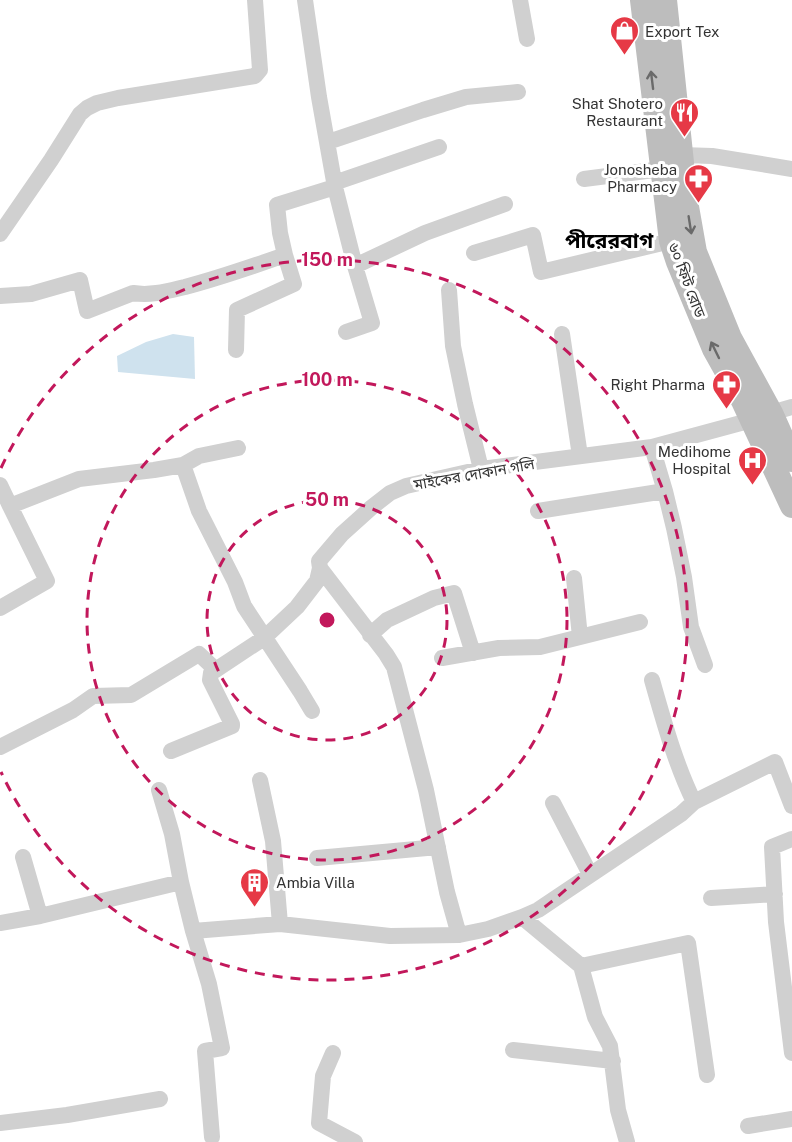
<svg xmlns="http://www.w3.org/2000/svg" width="792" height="1142" viewBox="0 0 792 1142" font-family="'Public Sans','Noto Sans Bengali',sans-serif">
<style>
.water{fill:#cfe2ee}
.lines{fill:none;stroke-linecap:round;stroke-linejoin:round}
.street{stroke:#d0d0d0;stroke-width:16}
.secondary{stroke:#bdbdbd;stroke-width:24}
.oneway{stroke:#6a6a6a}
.ring{fill:none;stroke:#c2185b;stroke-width:3;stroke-dasharray:10 8}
.labels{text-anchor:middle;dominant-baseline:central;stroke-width:6;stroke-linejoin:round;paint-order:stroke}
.poi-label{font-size:15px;fill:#333;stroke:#fff;text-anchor:end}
.street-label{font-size:15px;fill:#333;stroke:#fff}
.district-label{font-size:21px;font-weight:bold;fill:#000;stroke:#fff}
.centre{fill:#c2185b;stroke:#fff;stroke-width:3}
.ring-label{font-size:18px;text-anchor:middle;font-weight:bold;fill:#c2185b;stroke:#fff;stroke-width:6;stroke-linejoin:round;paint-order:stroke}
</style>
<rect width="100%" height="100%" fill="#fff"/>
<path class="water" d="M173 334 194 337 195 379 118 372 117 356 146 342Z"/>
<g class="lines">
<path class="street" d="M520 0 527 39
M328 142 423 110 466 97 518 92
M681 155 712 156 792 169
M584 179 662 169
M334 183 439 147
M335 187 355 266 425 233 505 204
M0 234 51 160 80 114 87 108 97 103 118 98 255 76 260 70 255 0
M474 253 533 235 541 272 671 241
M449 290 453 346 465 404 481 469
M0 296 31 294 80 280 87 311 133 293C151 296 168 291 185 287 219 278 251 267 285 255L280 233 277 205 335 187 319 97 305 0
M346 332 372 323 355 266
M562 334 580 456
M236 350 237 310 294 284 285 255
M771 413 792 407
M652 447 665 491 674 528 684 577 691 627 705 665
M183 465 199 511 235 582 244 606 300 691 312 711
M0 485 10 506 79 479 154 470 183 465 199 456 238 448
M538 511 665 491
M320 568 386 654 394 667 426 790 447 892 459 935
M574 578 580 637
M0 608 47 581 10 506
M370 635 387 620 434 598 454 593 473 653
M442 658 499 648 540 647 640 622
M0 747 73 710 93 696 131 695 199 654 216 670
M171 751 232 726V724L210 680 211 673 264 638 297 607 317 581 320 568 319 561 342 534 372 507 390 493 406 486 481 469 652 447 752 420
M260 780 273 841 280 924
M159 790 172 834 181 882
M694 802 775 762 792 806
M553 803 590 874
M792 839 772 847 776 922 792 1053
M23 857 40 916
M317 858 438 847
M711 898 775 894
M522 917 538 910 681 814 694 802C675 763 664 722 652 680
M0 923 40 916 181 882 193 931 280 924 390 936 459 935 488 929 522 917 581 966 595 1017 610 1046 618 1110 627 1142
M193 931 209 984 222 1048 205 1051 212 1137
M581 966 688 943 707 1075
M513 1050 613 1061
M333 1053 323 1076 319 1123 355 1142
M0 1123 67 1115 160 1099
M748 1126 792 1119"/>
<path class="secondary" d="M642 0 671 241 678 262 714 349 743 401 792 506
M665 0 686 201 695 252 730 338 771 413 792 460"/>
</g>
<defs><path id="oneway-shaft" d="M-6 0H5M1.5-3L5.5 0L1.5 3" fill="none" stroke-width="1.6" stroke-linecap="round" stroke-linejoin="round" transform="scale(1.5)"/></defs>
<g class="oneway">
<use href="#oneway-shaft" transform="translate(652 80) rotate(-97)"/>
<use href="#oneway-shaft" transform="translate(690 225) rotate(81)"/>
<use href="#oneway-shaft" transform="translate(715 350) rotate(-116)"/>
</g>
<g class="ring">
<circle cx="327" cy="620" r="120"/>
<circle cx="327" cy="620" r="240"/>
<path d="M1 468A360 360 0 1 1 1 772"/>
</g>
<defs>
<symbol id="shop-pin" viewBox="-11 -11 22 30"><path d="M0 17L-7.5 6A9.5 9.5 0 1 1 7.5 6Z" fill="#e63946" stroke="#fff"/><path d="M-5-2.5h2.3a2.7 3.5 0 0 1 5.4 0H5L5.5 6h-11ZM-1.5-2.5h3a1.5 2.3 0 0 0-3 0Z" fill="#fff"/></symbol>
<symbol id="restaurant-pin" viewBox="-11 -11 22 30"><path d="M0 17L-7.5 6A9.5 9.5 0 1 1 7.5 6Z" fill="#e63946" stroke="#fff"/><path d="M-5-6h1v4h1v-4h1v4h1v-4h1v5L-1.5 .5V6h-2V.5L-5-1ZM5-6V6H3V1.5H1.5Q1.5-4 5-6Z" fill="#fff"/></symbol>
<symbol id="pharmacy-pin" viewBox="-11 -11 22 30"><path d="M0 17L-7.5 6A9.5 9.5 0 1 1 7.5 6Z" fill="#e63946" stroke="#fff"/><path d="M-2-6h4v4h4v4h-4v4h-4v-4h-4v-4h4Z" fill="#fff"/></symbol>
<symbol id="hospital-pin" viewBox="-11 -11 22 30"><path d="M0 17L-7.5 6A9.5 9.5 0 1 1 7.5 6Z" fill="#e63946" stroke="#fff"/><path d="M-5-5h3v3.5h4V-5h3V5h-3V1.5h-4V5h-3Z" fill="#fff"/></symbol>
<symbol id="building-pin" viewBox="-11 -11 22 30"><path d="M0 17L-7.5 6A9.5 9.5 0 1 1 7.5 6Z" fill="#e63946" stroke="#fff"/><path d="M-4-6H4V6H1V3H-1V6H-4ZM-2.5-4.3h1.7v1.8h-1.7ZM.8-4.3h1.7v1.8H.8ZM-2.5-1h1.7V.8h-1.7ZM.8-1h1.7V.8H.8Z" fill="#fff"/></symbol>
</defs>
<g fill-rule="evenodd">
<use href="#shop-pin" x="608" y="14" width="33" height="45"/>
<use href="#restaurant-pin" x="668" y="96" width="33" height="45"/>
<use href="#pharmacy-pin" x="682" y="162" width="33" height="45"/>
<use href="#pharmacy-pin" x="710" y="368" width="33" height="45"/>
<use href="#hospital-pin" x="736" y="444" width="33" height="45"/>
<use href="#building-pin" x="238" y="866" width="33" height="45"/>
</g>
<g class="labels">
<g class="poi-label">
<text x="645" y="31" text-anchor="start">Export Tex</text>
<text x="663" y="103">Shat Shotero<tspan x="663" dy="17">Restaurant</tspan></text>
<text x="677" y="169">Jonosheba<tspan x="677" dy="17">Pharmacy</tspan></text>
<text x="705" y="384">Right Pharma</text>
<text x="731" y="451">Medihome<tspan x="731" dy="17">Hospital</tspan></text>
<text x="276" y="882" text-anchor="start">Ambia Villa</text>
</g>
<g class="street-label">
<text transform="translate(687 280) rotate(69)">৬০ ফিট রোড</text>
<text transform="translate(474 474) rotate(-10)">মাইকের দোকান গলি</text>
</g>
<g class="district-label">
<text x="609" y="240">পীরেরবাগ</text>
</g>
</g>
<circle cx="327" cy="620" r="9" class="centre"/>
<g class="ring-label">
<text x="327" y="266">150 m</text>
<text x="327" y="386">100 m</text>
<text x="327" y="506">50 m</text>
</g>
</svg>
